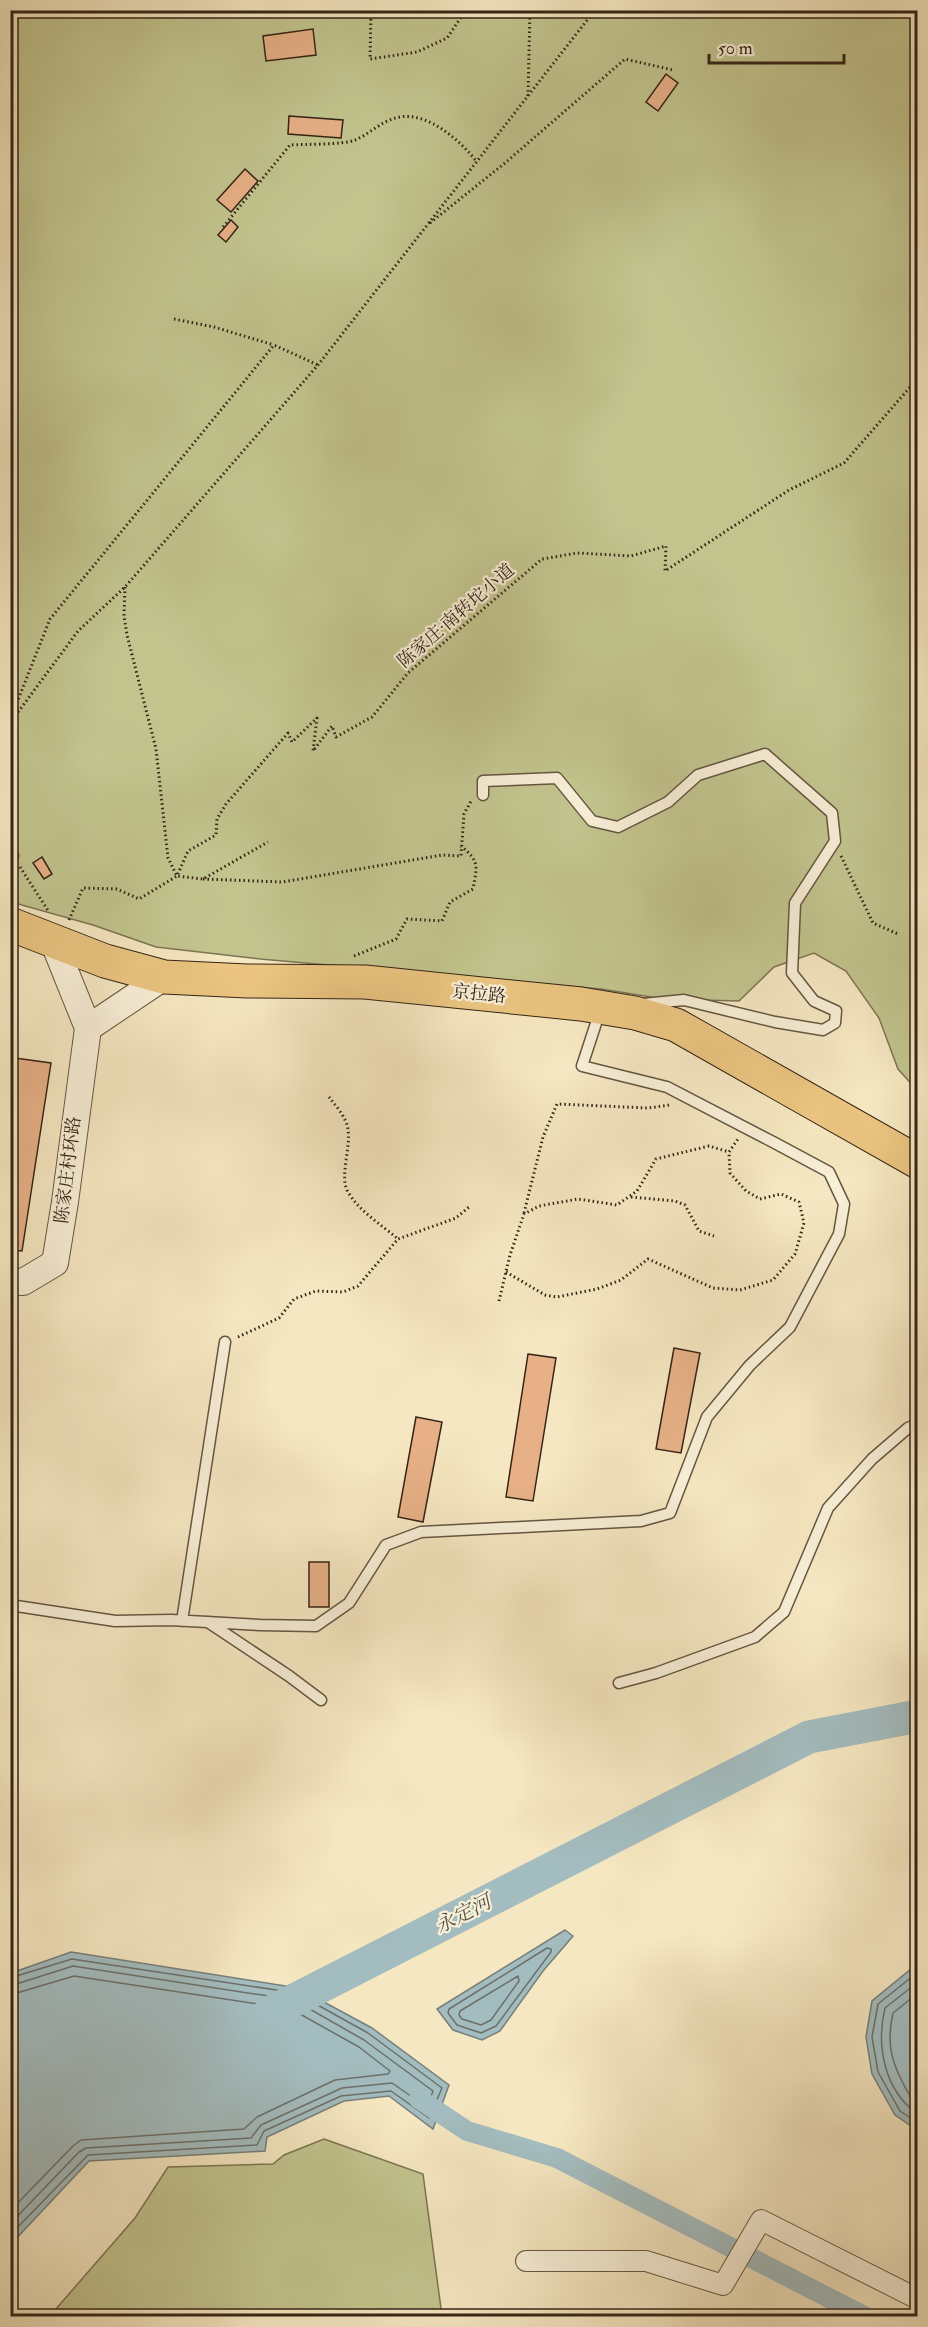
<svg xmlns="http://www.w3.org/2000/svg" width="928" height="2327" viewBox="0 0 928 2327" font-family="'IM FELL Double Pica','Noto Serif SC',serif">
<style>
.green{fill:#c2c48e;stroke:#7c7452;stroke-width:1.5}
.water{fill:#a3bcbf;stroke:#777f7b;stroke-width:1.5}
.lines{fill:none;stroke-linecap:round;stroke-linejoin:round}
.shore{stroke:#6c706a;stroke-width:1.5}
.canal{stroke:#a3bcbf;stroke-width:20}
.river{stroke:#a3bcbf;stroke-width:33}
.building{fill:#e7b086;stroke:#352416;stroke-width:1.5}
.service-casing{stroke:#655541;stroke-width:13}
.minor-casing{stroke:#655541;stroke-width:22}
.tertiary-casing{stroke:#655541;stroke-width:28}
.trunk-casing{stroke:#352416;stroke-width:35}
.path{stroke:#352416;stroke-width:3;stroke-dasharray:1.5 3;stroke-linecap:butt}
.service{stroke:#f8efd7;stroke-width:10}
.minor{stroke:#f8efd7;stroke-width:20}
.tertiary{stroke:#f8efd7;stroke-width:26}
.trunk{stroke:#eac480;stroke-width:33}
.labels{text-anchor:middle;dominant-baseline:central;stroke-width:4.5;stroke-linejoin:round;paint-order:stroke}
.street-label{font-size:18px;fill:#352416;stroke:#f8efd7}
.water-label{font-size:20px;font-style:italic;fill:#565249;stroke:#f8efd7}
</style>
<rect width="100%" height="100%" fill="#f5e7c1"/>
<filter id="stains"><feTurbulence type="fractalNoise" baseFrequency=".00333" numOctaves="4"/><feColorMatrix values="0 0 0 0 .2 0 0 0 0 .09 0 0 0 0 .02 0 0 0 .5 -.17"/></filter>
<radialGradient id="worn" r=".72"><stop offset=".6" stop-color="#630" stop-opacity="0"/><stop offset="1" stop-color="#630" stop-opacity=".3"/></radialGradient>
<path class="green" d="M10 11H917V1090L898 1069 879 1018 846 971 814 953 774 967 739 1001 664 999 601 989 260 959 156 947 93 925 11 902Z
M324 2139 423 2174 442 2316H19L55 2310 135 2218 168 2167 273 2164 284 2155Z"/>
<path class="water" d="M565 1930 573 1936 543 1971 500 2031 482 2040 453 2030 437 2009Z
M71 1952 298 1988 372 2028 449 2085 433 2129 389 2096 344 2101 267 2137 265 2151 89 2161 11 2244V1973Z
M917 1964V2130L895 2115 872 2074 866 2037 872 2001Z"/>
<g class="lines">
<path class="shore" d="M547 1948 551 1949V1952L496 2026 481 2033 457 2025 448 2013 449 2009Z
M918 1972 878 2004 872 2037 878 2072 900 2111 918 2123
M518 1976 519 1981 491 2020 481 2025 462 2019 459 2015 460 2011Z
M10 1978 72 1959 296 1993 368 2033 442 2088 429 2118 391 2091 341 2096 264 2131 257 2145 88 2155 10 2235
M918 1982 885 2008C876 2045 884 2091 918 2114
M10 1986 73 1966 294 2000 364 2040 433 2091 428 2104 425 2106 392 2083 342 2088 261 2125 251 2138 86 2148 79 2152 10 2224
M918 1993 893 2013C887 2040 890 2059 903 2083 907 2091 910 2098 918 2103
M10 1995 74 1976 291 2009 359 2047 390 2071 388 2074 335 2080 257 2117 244 2129 81 2140 73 2146 10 2211"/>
<path class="canal" d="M419 2099 467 2131 557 2158 864 2316"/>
<path class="river" d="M269 2013 809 1737 918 1716"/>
</g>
<path class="building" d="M313 29 316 55 266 61 263 36Z
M666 74 678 83 658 111 646 102Z
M289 116 343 120 341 138 288 134Z
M245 169 258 181 231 212 217 200Z
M231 220 238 227 226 242 218 235Z
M42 857 52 874 44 879 33 863Z
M15 1058 51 1063 22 1251 10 1250V1086Z
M674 1348 700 1353 681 1453 656 1449Z
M528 1354 556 1358 533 1501 506 1497Z
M416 1417 442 1422 423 1522 398 1517Z
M309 1562H329V1607H309Z"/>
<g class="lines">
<defs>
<path id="service" d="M483 795V781L557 778 592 821 618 827 668 802 698 775 765 754 832 813 835 841 795 903 792 973 814 1001 836 1011 835 1023 823 1030 775 1022 684 1000 643 1004
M10 856H13
M10 1605 115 1621 171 1620 260 1625 316 1626 349 1603 386 1545 421 1532 641 1521 670 1513 707 1417 750 1365 790 1327 839 1234 844 1204 829 1172 773 1142 667 1087 582 1066 600 1011
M182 1621 225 1342
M208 1622 289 1676 321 1700
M619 1683 656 1673 755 1637 784 1612 828 1508 872 1459 908 1428 918 1424"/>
<path id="minor" d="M526 2261H646L723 2285 761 2220 918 2299"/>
<path id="tertiary" d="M53 941 88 1028 164 977
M10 1281 23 1282 55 1263 65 1202 88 1028"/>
<path id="trunk" d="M10 924 105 961 164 977 247 981 365 982 581 1004 635 1013 676 1025 918 1162"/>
</defs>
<use href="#service" class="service-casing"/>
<use href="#minor" class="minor-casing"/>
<use href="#tertiary" class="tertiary-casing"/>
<use href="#trunk" class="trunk-casing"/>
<path class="path" d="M371 10 370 59 417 52 447 38 466 10
M528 96 530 10
M430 223 505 163 625 59 673 70
M223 227 290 145C304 144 343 145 355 140 370 134 382 120 400 117 428 112 461 141 477 162
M174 319 214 327 274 345
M125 587 124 616 127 635 156 749 168 858 177 876 203 879 268 842
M10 720 50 619 274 345 318 365
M10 723 78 631 125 587 318 365 595 10
M841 856 873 923 898 934
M20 867 49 912
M203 879 282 882 442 855 461 856 464 814 471 801
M69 920 83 888 117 889 139 899 177 876 188 851 216 835 217 819 226 804 288 733 292 742 317 718 313 751 332 726 336 737 372 717 408 673 542 559 577 553 631 556 666 546 665 571 789 490 844 463 918 378
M354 956 396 939 407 919 442 921 450 902 473 889C477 866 480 862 461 846
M329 1097C336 1106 346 1117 348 1129 351 1147 340 1175 347 1190 357 1210 382 1225 398 1239
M631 1197 675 1201 685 1205 699 1231 714 1236
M524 1213 543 1137 557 1104 648 1108 670 1105
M506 1272 545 1295 557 1297 597 1289 621 1280 648 1259 713 1288 740 1290 773 1280 795 1254 804 1223 799 1202 781 1194 760 1199 746 1191 730 1173 729 1152
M499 1301 510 1255 524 1214 539 1206 578 1199 617 1205 637 1191 656 1159 709 1146 729 1152 738 1139
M238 1337 279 1318 294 1299 316 1291 343 1292 358 1286 398 1239 456 1218 469 1207"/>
<use href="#service" class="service"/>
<use href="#minor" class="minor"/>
<use href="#tertiary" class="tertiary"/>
<use href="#trunk" class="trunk"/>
</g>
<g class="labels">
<g class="street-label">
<text transform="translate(456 616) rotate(-41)">陈家庄·南转坨小道</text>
<text transform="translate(479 994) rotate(6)">京拉路</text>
<text transform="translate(68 1170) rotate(-83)">陈家庄村环路</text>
</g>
<g class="water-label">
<text transform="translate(463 1914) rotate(-27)">永定河</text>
</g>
</g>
<rect width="928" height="2327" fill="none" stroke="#f5e7c1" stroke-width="36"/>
<rect x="12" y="12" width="904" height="2303" fill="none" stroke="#352416" stroke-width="3"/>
<rect x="18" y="18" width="892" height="2291" fill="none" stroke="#352416" stroke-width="1.5"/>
<path d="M709 54v9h135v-9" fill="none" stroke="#352416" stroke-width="3"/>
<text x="718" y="54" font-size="18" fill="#352416" stroke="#f8efd7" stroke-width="4.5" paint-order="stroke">50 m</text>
<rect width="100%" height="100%" filter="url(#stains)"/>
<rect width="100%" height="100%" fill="url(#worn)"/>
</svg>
